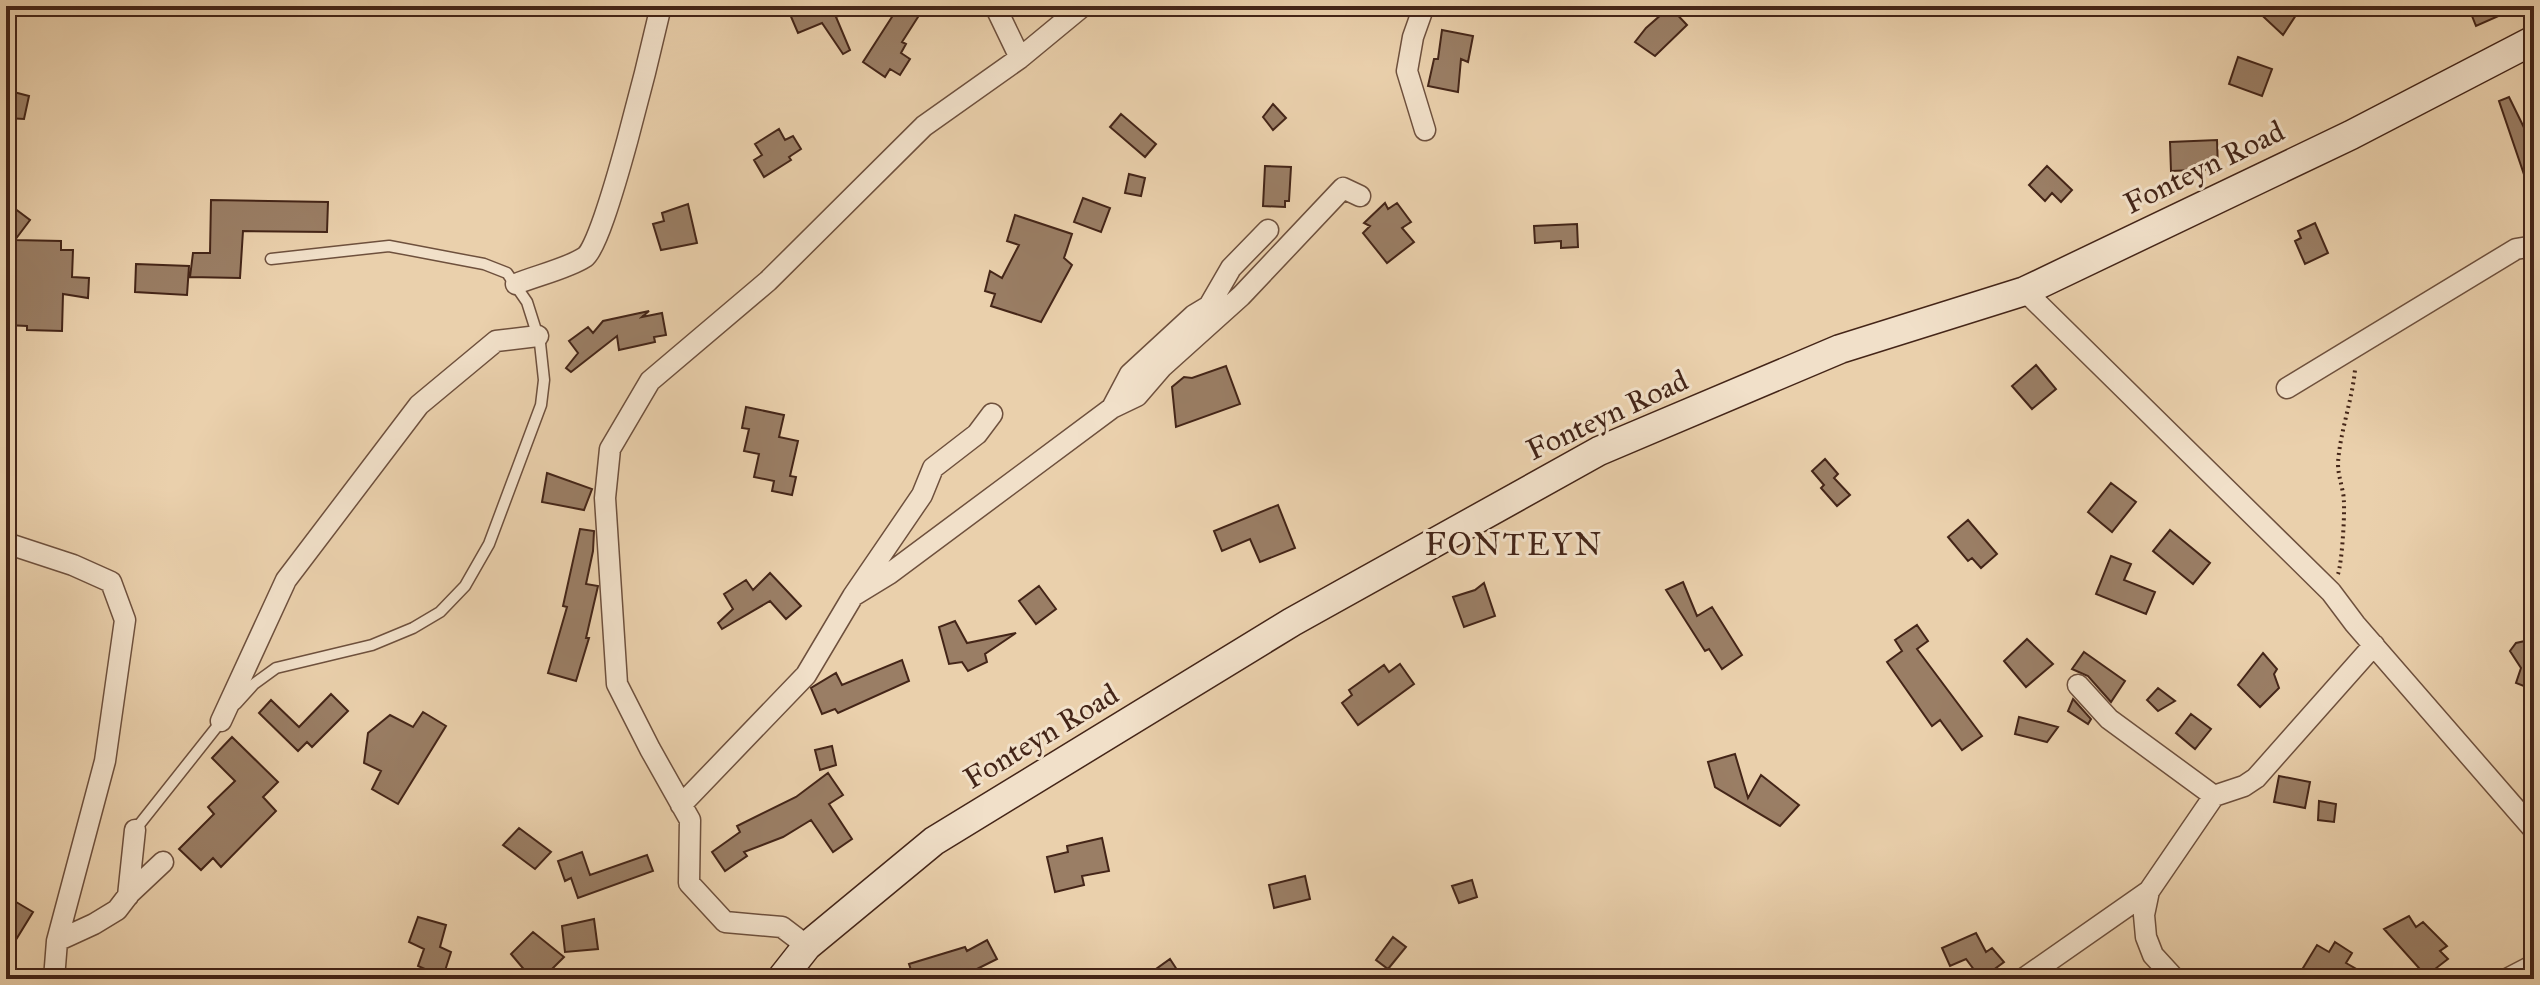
<svg xmlns="http://www.w3.org/2000/svg" width="2540" height="985" viewBox="0 0 2540 985" font-family="'IM FELL Great Primer',serif">
<style>
.building{fill:#9a7e65;stroke:#442518;stroke-width:2}
.lines{fill:none;stroke-linecap:round;stroke-linejoin:round}
.lane-casing{stroke:#6e503d;stroke-width:13}
.street-casing{stroke:#6e503d;stroke-width:23}
.secondary-casing{stroke:#442518;stroke-width:31}
.path{stroke:#442518;stroke-width:4;stroke-dasharray:2 4;stroke-linecap:butt}
.lane{stroke:#f1e0c9;stroke-width:10}
.street{stroke:#f1e0c9;stroke-width:20}
.secondary{stroke:#f1e0c9;stroke-width:28}
.labels{text-anchor:middle;dominant-baseline:central;stroke-width:6;stroke-linejoin:round;paint-order:stroke}
.street-label{font-size:30px;fill:#442518;stroke:#f1e0c9}
.neighbourhood-label{font-size:32px;letter-spacing:2px;fill:#442518;stroke:#f1e0c9}
</style>
<rect width="100%" height="100%" fill="#ead0ac"/>
<filter id="stains"><feTurbulence type="fractalNoise" baseFrequency=".0025" numOctaves="4"/><feColorMatrix values="0 0 0 0 .2 0 0 0 0 .09 0 0 0 0 .02 0 0 0 .5 -.17"/></filter>
<radialGradient id="worn" r=".72"><stop offset=".6" stop-color="#630" stop-opacity="0"/><stop offset="1" stop-color="#630" stop-opacity=".3"/></radialGradient>
<path class="building" d="M804 6H861L836 17 850 50 843 54 822 23 798 33 789 12Z
M899 6H925L902 42 906 44 901 53 910 59 900 75 890 69 885 77 863 62Z
M2252 6H2302L2283 35Z
M2468 6H2521L2476 26Z
M1670 7 1687 25 1655 56 1635 42 1646 28Z
M1442 30 1473 36 1468 62 1461 59 1458 92 1428 86 1434 59H1438Z
M2238 57 2272 69 2262 96 2229 84Z
M6 90 29 96 24 119 6 118Z
M2509 97 2534 148V194L2531 195 2499 101Z
M1273 104 1286 118 1273 130 1263 117Z
M1121 114 1156 144 1145 157 1110 127Z
M779 129 785 140 793 136 801 149 789 157 791 160 764 177 754 160 762 155 755 144Z
M2217 140 2218 169 2171 171 2170 142Z
M1265 166 1291 167 1289 201H1285V207L1263 206Z
M2047 166 2072 190 2061 202 2052 193 2045 201 2029 185Z
M1129 174 1145 178 1141 196 1125 193Z
M1083 198 1110 208 1101 232 1074 222Z
M211 200 328 202 327 232 243 231 240 278 190 277 193 253H210Z
M6 202 30 220 15 240 61 241V250H73L72 277 89 278 88 298 63 294 62 331 27 330V326L7 325Z
M1385 203 1388 209 1397 203 1411 222 1402 228 1414 242 1387 263 1363 233 1370 226 1364 223Z
M688 204 697 243 661 250 653 224 664 221 662 213Z
M1015 215 1072 234 1064 258 1072 265 1041 322 991 306 995 294 985 291 990 271 1002 278 1019 245 1007 241Z
M2315 223 2328 253 2305 264 2295 241 2301 238 2298 231Z
M1577 224 1578 247 1561 248V241L1535 243 1534 226Z
M136 264 189 266 187 295 135 292Z
M649 311 642 317 662 313 666 335 654 337 655 342 619 350 617 336 571 372 566 368 578 353 569 341 588 327 593 333 603 321Z
M2036 365 2056 389 2032 409 2012 386Z
M1226 366 1240 404 1176 427 1172 387 1184 377 1192 378Z
M746 407 784 415 779 437 798 441 790 476 796 477 792 495 772 491 774 481 754 477 759 454 744 451 749 429 742 428Z
M1825 459 1838 474 1834 478 1850 495 1837 506 1821 488 1824 485 1812 471Z
M547 473 592 489 584 510 542 502Z
M2111 483 2136 502 2112 532 2088 512Z
M1278 505 1295 548 1260 562 1250 539 1222 551 1214 531Z
M1968 520 1997 554 1981 568 1972 558 1968 561 1948 537Z
M580 529 594 531 593 551 586 584 598 586 586 638H589L576 681 548 673 567 607 563 606Z
M2170 530 2210 563 2193 584 2153 551Z
M2111 556 2131 564 2124 580 2155 592 2146 614 2096 594Z
M770 573 801 606 786 619 770 601 722 629 718 623 733 609 724 594 746 580 753 590Z
M1683 582 1697 616 1712 607 1742 655 1722 669 1709 649 1705 651 1666 590Z
M1484 583 1495 616 1464 627 1453 597 1475 590Z
M1039 586 1056 609 1036 624 1019 601Z
M955 621 967 643 1016 633 985 654 987 662 968 671 962 662 949 664 939 627Z
M1917 625 1928 641 1917 649 1982 736 1962 750 1940 720 1932 726 1887 662 1902 651 1895 640Z
M2027 639 2053 664 2026 687 2004 661Z
M2534 639V690L2516 683 2521 668 2510 651 2516 643Z
M2084 652 2125 681 2111 702 2088 676 2072 669Z
M2263 653 2277 669 2274 674 2279 688 2260 707 2238 685Z
M902 660 909 681 838 713 835 709 822 714 811 688 836 673 842 685Z
M1400 664 1414 684 1358 725 1342 703 1352 695 1349 690 1384 665 1389 672Z
M2158 688 2175 701 2158 711 2147 700Z
M331 694 348 711 312 747 307 742 298 751 259 713 271 700 299 727Z
M2073 699 2091 719 2088 724 2068 711Z
M423 712 446 726 398 804 372 789 381 771 364 763 368 733 390 715 413 727Z
M2191 714 2211 729 2195 749 2176 733Z
M2019 717 2039 722 2058 727 2047 742 2015 734Z
M232 737 278 782 263 797 276 811 221 867 213 858 201 870 179 849 214 814 208 807 235 781 212 758Z
M832 746 836 765 820 770 815 750Z
M1735 754 1748 798 1761 775 1799 805 1780 826 1715 787 1708 762Z
M828 773 843 795 829 804 852 839 833 852 811 820 783 837 744 852 747 856 725 871 712 852 740 832 737 826 796 797Z
M2279 776 2310 782 2305 808 2274 802Z
M2319 801 2336 804 2334 822 2318 820Z
M519 828 551 852 535 869 503 845Z
M1102 838 1109 871 1082 876 1084 885 1055 892 1047 857 1068 852 1067 846Z
M582 852 590 875 647 855 653 871 578 898 571 878 565 881 558 861Z
M1305 876 1310 899 1274 908 1269 885Z
M1472 880 1477 897 1459 903 1452 886Z
M6 896 33 912 6 956Z
M2409 916 2416 927 2423 922 2447 946 2440 951 2448 959 2426 976 2384 929Z
M418 917 446 925 440 947 451 952 443 977 418 966 424 949 409 942Z
M594 919 598 949 565 952 562 926Z
M533 932 564 957 542 979H532L511 954Z
M1976 933 1986 952 1992 948 2004 962 1981 979 1966 959 1950 966 1942 948Z
M1393 937 1406 947 1388 969 1376 960Z
M987 940 997 959 965 975 946 979H914L909 964 965 947 967 951Z
M2335 942 2352 953 2346 963 2374 979H2309L2300 973 2317 945 2329 952Z
M1170 959 1183 979H1142Z"/>
<g class="lines">
<defs>
<path id="lane" d="M236 704 254 684 276 668 372 645 413 628 440 612 465 586 489 544 541 405 544 380 540 343 527 302 507 273 484 264 389 246 271 259
M135 830 223 719"/>
<path id="street" d="M995 6 1020 58
M1424 6 1413 37 1407 71 1425 130
M516 284C535 276 569 268 585 257 605 244 653 41 661 6
M2025 291 2331 592 2355 624 2534 830
M2287 388 2516 249 2534 246
M1112 408 1137 396 1162 367 1241 296 1343 188 1360 196
M6 543 73 565 111 582 125 620 105 761 57 941 54 979
M853 596 889 574 1112 408 1130 374 1194 315 1209 306 1231 268 1268 230
M2078 685 2109 719 2214 796 2244 786 2256 778 2374 645
M221 721 286 580 419 405 496 341 538 336
M681 805 806 675 853 596 922 495 933 468 977 434 992 414
M128 896 135 830
M57 941 94 924 117 910 130 893 163 862
M807 946 782 927 725 922 689 883 690 820 650 749 617 684 605 498 610 449 650 381 768 281 924 126 1020 58 1083 6
M2023 979 2149 891
M2175 979 2153 955 2146 937 2144 915 2149 891 2214 796
M2507 979 2534 965"/>
<path id="secondary" d="M781 979 807 946 934 841 1292 622 1599 451 1840 349 2025 291 2351 135 2534 40"/>
</defs>
<use href="#lane" class="lane-casing"/>
<use href="#street" class="street-casing"/>
<use href="#secondary" class="secondary-casing"/>
<path class="path" d="M2338 574C2342 563 2346 505 2343 493 2341 482 2338 474 2338 463 2340 432 2352 401 2355 370"/>
<use href="#lane" class="lane"/>
<use href="#street" class="street"/>
<use href="#secondary" class="secondary"/>
</g>
<g class="labels">
<g class="street-label">
<text transform="translate(2204 167) rotate(-26)">Fonteyn Road</text>
<text transform="translate(1607 415) rotate(-25)">Fonteyn Road</text>
<text transform="translate(1041 736) rotate(-31)">Fonteyn Road</text>
</g>
<g class="neighbourhood-label">
<text x="1514" y="544">FONTEYN</text>
</g>
</g>
<rect width="2540" height="985" fill="none" stroke="#ead0ac" stroke-width="32"/>
<rect x="8" y="8" width="2524" height="969" fill="none" stroke="#442518" stroke-width="4"/>
<rect x="16" y="16" width="2508" height="953" fill="none" stroke="#442518" stroke-width="2"/>
<rect width="100%" height="100%" filter="url(#stains)"/>
<rect width="100%" height="100%" fill="url(#worn)"/>
</svg>
